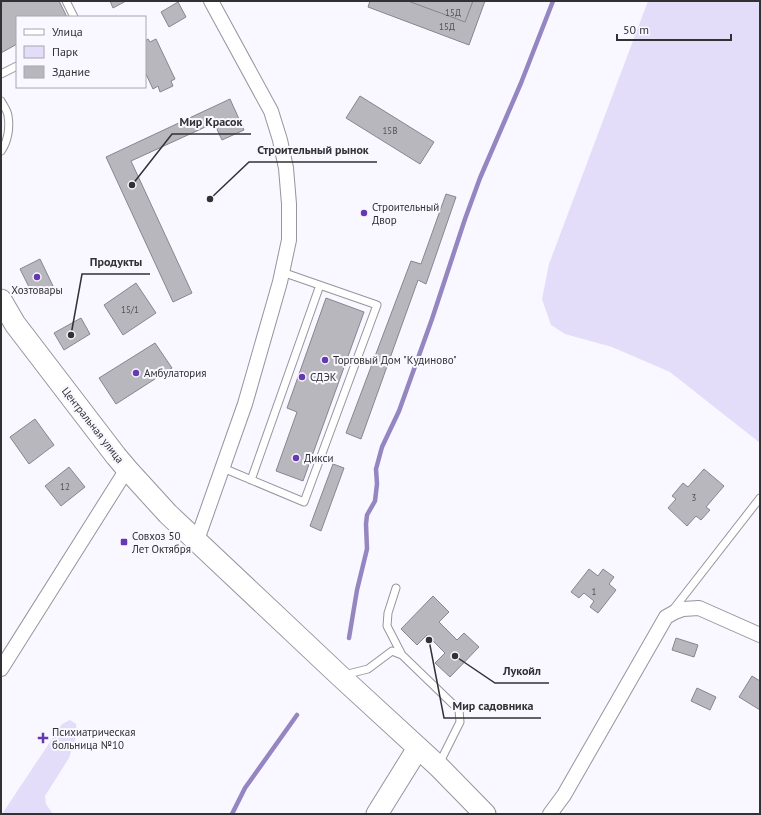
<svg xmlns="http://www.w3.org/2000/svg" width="761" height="815" viewBox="0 0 761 815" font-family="'PT Sans',sans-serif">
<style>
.green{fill:#e3ddfa}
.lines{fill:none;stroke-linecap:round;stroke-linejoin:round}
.stream{stroke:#9586c1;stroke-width:4.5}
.building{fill:#b8b7be;stroke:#88868d}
.lane-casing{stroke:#96959b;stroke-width:9}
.street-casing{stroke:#96959b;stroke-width:16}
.secondary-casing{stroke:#96959b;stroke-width:23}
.lane{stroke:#fff;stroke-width:7}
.street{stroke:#fff;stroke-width:14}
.secondary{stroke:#fff;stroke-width:21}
.poi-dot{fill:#6539b1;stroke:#f9f7ff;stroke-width:1.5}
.labels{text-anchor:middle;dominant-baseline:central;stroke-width:4;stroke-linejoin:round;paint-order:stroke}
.number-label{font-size:9px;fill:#545356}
.poi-label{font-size:11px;fill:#323234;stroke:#f9f7ff;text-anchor:start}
.street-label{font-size:11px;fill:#323234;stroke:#f9f7ff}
.leader{fill:none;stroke:#323234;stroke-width:1.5}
.callout-dot{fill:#323234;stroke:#f9f7ff;stroke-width:1.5}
.callout-label{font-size:12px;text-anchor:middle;font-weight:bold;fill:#323234;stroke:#f9f7ff;stroke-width:4;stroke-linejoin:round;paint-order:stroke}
</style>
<rect width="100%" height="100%" fill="#f9f7ff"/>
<path class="green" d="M648 1H760V443L670 372 612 347 565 334 551 325 542 299 549 264Z
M70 720 76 724 77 734 69 758 45 796 46 804 53 814H2L62 724Z"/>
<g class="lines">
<path class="stream" d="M349 638 357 590 367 549 366 524 367 515 375 501 377 484 376 469 382 447 399 411 432 319 465 219 480 178 521 83 553 1
M232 814 245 788 297 715"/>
</g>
<path class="building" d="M1 1H59L67 17H17V44L1 53Z
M110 1H126L113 8Z
M370 1H485L469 45 368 7Z
M408 1H473L465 22Z
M178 2 186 17 169 27 161 12Z
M148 39 150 42 156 39 175 79 171 81 173 86 160 92 158 86 153 89 145 72V41Z
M360 96 434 142 420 164 346 118Z
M230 99 244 130 222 140 214 123 131 161 192 293 173 302 106 157Z
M446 194 456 197 426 284 418 280 361 439 346 433 411 261 421 264Z
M40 259 53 286 33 295 20 269Z
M136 283 156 313 123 335 104 305Z
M326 298 364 312 303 481 276 471 297 412 287 408Z
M81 318 90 334 64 350 54 333Z
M155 343 172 368 116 404 99 378Z
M35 419 54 445 29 464 10 437Z
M333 464 344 468 321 531 310 526Z
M69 467 85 487 61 506 45 486Z
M704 469 724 486 706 507 710 510 701 520 696 516 687 526 668 508 676 499 672 496 683 483 688 487Z
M589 569 598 576 603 569 614 577 609 584 616 590 598 613 590 607 594 601 584 593 579 598 571 592Z
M433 596 449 612 439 622 457 640 464 633 479 647 450 677 435 663 445 653 427 635 417 645 401 629Z
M676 638 698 645 694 657 672 650Z
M752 676 760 681V710L739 697Z
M697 688 716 697 710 710 691 701Z"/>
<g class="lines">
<defs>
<path id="lane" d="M66 1 74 17
M1 74 17 66
M1 101C3 105 8 111 8 116 10 127 8 142 1 151
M223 468 304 502 377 305 282 272
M251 480 320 285
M396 588 388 613 387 626 402 655
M672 611 760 498
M344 675 368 669 392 651 402 655 459 710 460 722 439 764"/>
<path id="street" d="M197 540 245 404 280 282 289 240V204L286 168 280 140 271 111 211 1
M1 669 127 469
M550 814 564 795 666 617 675 612 683 609 699 608 760 635"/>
<path id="secondary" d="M1 300 15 324 116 456 127 469 168 514 340 676 438 766 485 814
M377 814 418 748"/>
</defs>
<use href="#lane" class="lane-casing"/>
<use href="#street" class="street-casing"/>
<use href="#secondary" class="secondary-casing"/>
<use href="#lane" class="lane"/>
<use href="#street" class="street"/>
<use href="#secondary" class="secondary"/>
</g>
<g class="poi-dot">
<circle cx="364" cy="213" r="4"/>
<circle cx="37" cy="277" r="4"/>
<circle cx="325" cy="360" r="4"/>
<circle cx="136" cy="373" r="4"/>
<circle cx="302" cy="377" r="4"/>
<circle cx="296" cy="458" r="4"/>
<rect x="120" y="538" width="8" height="8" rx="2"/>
<path d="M41 732h4v4h4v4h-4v4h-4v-4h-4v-4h4z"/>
</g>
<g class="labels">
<g class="number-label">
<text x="453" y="12">15Д</text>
<text x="447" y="26">15Д</text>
<text x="390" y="130">15В</text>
<text x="130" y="309">15/1</text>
<text x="65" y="486">12</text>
<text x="694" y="497">3</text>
<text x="594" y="591">1</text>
</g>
<g class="poi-label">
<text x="372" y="207">Строительный<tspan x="372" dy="13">Двор</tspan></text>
<text x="37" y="290" text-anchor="middle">Хозтовары</text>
<text x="333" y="360">Торговый Дом "Кудиново"</text>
<text x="144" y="373">Амбулатория</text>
<text x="310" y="377">СДЭК</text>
<text x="304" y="458">Дикси</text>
<text x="132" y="536">Совхоз 50<tspan x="132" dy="13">Лет Октября</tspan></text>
<text x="52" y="732">Психиатрическая<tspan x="52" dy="13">больница №10</tspan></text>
</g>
<g class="street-label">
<text transform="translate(93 425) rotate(52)">Центральная улица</text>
</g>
</g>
<path class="leader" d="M132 185L172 134H251M210 199L249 162H377M71 335L82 274H150M455 656L495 683H549M429 640L444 718H541"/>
<g class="callout-dot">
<circle cx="132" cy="185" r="4"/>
<circle cx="210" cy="199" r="4"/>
<circle cx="71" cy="335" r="4"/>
<circle cx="455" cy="656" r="4"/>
<circle cx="429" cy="640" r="4"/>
</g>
<g class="callout-label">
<text x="211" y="126">Мир Красок</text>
<text x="313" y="154">Строительный рынок</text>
<text x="116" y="266">Продукты</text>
<text x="522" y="675">Лукойл</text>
<text x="493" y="710">Мир садовника</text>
</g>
<rect width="761" height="815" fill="none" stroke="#323234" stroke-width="4"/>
<rect x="16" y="16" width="130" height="72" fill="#f9f7ff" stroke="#a9a8ae"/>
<rect x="24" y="29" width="20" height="6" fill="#ffffff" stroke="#a9a8ae"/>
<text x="52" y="36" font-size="12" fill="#323234">Улица</text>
<rect x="24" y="46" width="20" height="12" fill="#e3ddfa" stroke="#a9a8ae"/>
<text x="52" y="56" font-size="12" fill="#323234">Парк</text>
<rect x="24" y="66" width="20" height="12" fill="#b8b7be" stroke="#a9a8ae"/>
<text x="52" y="76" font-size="12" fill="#323234">Здание</text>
<path d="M617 34v6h114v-6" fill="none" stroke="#323234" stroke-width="2"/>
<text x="623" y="34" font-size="12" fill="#323234" stroke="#f9f7ff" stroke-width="3" paint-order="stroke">50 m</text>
</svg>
